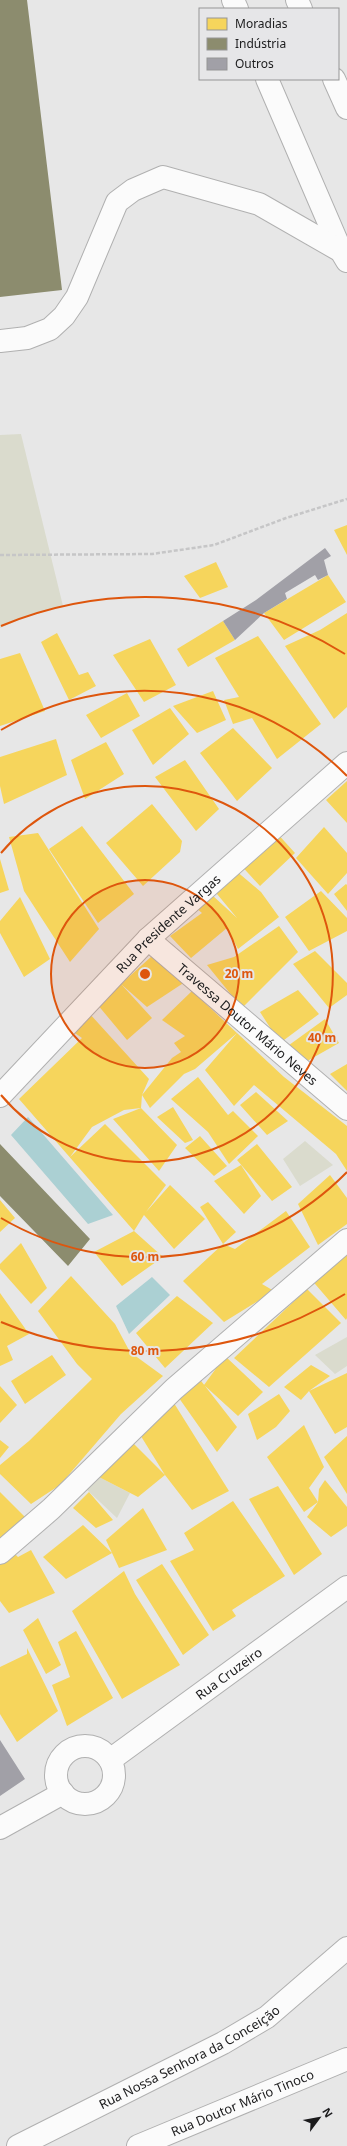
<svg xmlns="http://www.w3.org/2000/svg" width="347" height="2146" viewBox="0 0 347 2146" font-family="'Noto Sans',sans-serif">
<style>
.green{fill:#dadbcd}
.water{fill:#abd0d3}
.homes{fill:#f6d55c}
.industry{fill:#8c8c6e}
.building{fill:#a1a0a7}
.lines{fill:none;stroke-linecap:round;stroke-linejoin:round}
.minor-casing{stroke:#b0b0b0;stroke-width:24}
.path{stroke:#c6c6c7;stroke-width:2.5;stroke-dasharray:4 2;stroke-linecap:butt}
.minor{stroke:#fbfbfb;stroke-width:22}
.ring{fill:none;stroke:#de560d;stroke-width:2}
.labels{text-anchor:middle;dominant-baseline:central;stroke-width:4;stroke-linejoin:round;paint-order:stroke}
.street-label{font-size:13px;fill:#1b1b1c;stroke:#e6e6e8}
.centre{fill:#de560d;stroke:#e6e6e8;stroke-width:2}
.ring-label{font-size:12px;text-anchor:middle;font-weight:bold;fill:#de560d;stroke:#e6e6e8;stroke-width:4;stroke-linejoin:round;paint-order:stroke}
</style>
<rect width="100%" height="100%" fill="#e7e7e7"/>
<path class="green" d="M21 434 63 606 23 618 0 628V435Z
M305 1141 333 1165 300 1186 283 1159Z
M347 1337V1366L335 1374 315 1355Z
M97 1476 130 1493 117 1518 84 1487Z"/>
<path class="water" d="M28 1117 113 1215 88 1224 11 1135Z
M152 1277 170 1295 129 1334 116 1306Z"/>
<path class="homes" d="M347 525V555L334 530Z
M216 562 228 587 200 598 184 576Z
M328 575 346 602 284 640 264 613Z
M347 613V707L334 719 285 646 320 630Z
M223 621 235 640 188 667 177 649Z
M57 633 79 675 88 672 96 686 69 700 41 642Z
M258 636 321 724 277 759 252 718 233 724 224 700 239 697 215 658Z
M150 639 176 685 144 702 113 655Z
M20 653 45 711 0 726V659Z
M213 691 226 720 197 733 173 706Z
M127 693 140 716 101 738 86 715Z
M170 708 189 734 153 765 132 730Z
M233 728 272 768 237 801 200 753Z
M56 739 67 775 4 804 0 786V757Z
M106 742 124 774 85 799 71 760Z
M185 760 219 809 196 831 155 777Z
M347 781V823L326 800Z
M152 804 182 841 180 852 143 886 106 843Z
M82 826 134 894 98 923 49 849Z
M324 827 347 853V873L328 894 296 858Z
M275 831 295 853 260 886 238 862Z
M38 833 99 929 70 962 24 891 9 837Z
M0 859 9 890 0 893Z
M235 870 261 892 279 917 238 949 227 928 191 958 170 936 202 913 195 907 212 895 237 918 212 888Z
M346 884 347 885V911L334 894Z
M321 891 347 918V931L309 951 285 917Z
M20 897 50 959 24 977 0 933V921Z
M279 926 298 952 242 1008 207 965 234 957Z
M315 951 347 983V995L329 1008 293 964Z
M152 956 185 982 147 1007 121 984Z
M121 984 152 1018 127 1040 97 1004Z
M298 990 319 1014 280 1043 260 1012Z
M192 991 237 1033 195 1069 184 1074 150 1108 142 1095 141 1108 124 1110 92 1127 70 1157 105 1124 166 1185 146 1212 170 1185 205 1219 174 1249 144 1215 134 1231 19 1099 82 1038 72 1031 89 1013 149 1079 142 1095 172 1058 181 1052 174 1043 185 1036 162 1020Z
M325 1019 339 1043 302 1064 285 1048Z
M237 1033 284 1077 347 1126V1171L336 1154 254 1085 234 1106 205 1070Z
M347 1064V1091L330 1074Z
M198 1077 228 1115 233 1111 258 1136 229 1164 208 1132 171 1099Z
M256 1092 288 1121 267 1135 240 1105Z
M173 1107 193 1140 185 1143 157 1117Z
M141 1108 177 1145 159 1171 113 1119Z
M200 1136 227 1166 214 1176 185 1148Z
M257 1144 292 1187 272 1201 237 1160Z
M241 1165 261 1196 244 1214 214 1181Z
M330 1175 347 1198V1224L318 1245 298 1204Z
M0 1200 15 1218 0 1232Z
M208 1202 236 1232 223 1244 235 1249 286 1211 310 1247 262 1284 274 1291 224 1322 183 1281 223 1244 200 1207Z
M134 1231 163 1257 122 1286 94 1252Z
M21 1243 47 1288 31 1304 0 1269V1264Z
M347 1246V1318L346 1320 310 1278Z
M71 1276 115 1324 130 1352 163 1376 121 1414 60 1485 31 1504 0 1474V1465L29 1441 92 1379 77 1364 38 1311Z
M307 1289 341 1323 269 1387 234 1358Z
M0 1293 29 1334 7 1346 13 1360 0 1366Z
M177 1296 213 1323 165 1368 136 1333Z
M52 1355 66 1375 25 1404 11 1381Z
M225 1356 263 1392 238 1416 204 1385Z
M311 1365 330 1376 309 1391 347 1373V1427L335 1434 309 1391 301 1400 284 1387Z
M198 1377 237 1427 217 1452 174 1391Z
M0 1386 17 1405 0 1423Z
M279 1394 290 1411 276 1427 257 1440 248 1414Z
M172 1400 229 1491 192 1510 165 1475 138 1497 97 1476 131 1441 165 1475 139 1433Z
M304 1425 324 1467 309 1488 318 1502 304 1512 267 1457Z
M347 1436V1494L324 1457Z
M0 1440 9 1447 0 1458Z
M325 1480 347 1507V1526L331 1537 307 1517 318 1502 319 1489Z
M278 1486 322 1554 294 1575 249 1499Z
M0 1492 28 1520 0 1545Z
M89 1492 113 1520 96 1528 73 1508Z
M233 1501 285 1576 232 1610 236 1616 213 1631 170 1561 194 1550 184 1533Z
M143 1508 167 1550 119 1568 112 1553 66 1579 43 1557 83 1525 112 1553 106 1540Z
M11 1550 18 1557 31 1550 55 1593 9 1613 0 1601V1559Z
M162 1564 209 1635 183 1655 136 1580Z
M124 1571 135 1594 180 1665 122 1699 72 1611Z
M38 1618 61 1665 46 1674 23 1630Z
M76 1631 113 1698 67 1726 52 1685 70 1677 58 1642Z
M27 1648 58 1711 17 1742 0 1714V1667L27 1654Z"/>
<path class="industry" d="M0 0H27L62 290 0 297Z
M0 1144 90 1239 68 1266 0 1196Z"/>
<path class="building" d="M325 548 331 556 324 560 328 575 318 580 315 575 285 593 287 599 264 613 235 640 223 621 256 600Z
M0 1740 25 1779 0 1796Z"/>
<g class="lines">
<defs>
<g id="minor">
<path d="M233 0 237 9"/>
<path d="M297 0 301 9"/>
<path d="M267 79 341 251"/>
<path d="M334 79 347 108"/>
<path d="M0 341 27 338 50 329 64 316 77 297 117 202 133 190 163 177 259 204 341 251 347 261"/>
<path id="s1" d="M148 939 347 1109"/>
<path id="s2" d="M0 1096 148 939 347 763"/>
<path d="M0 1553 51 1509 174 1389 347 1240"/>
<circle cx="85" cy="1775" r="29"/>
<path id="s3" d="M110 1760 347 1587"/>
<path d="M0 1828 63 1793"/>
<path id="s4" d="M18 2146 223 2043 267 2017 347 1948"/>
<path id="s5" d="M138 2146 347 2059"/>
</g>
</defs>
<use href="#minor" class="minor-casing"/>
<path class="path" d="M0 555 152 554 214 545 286 518 347 499"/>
<use href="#minor" class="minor"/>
</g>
<circle cx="145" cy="974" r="94" fill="#de560d" fill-opacity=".12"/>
<g class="ring">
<circle cx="145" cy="974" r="94"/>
<path d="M1 853A188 188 0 1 1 1 1095"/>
<path d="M347 1172A283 283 0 0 1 1 1218M1 730A283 283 0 0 1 347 776"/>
<path d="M345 1294A377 377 0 0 1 1 1322M1 626A377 377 0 0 1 345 654"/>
</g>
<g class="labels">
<g class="street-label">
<text stroke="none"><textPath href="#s2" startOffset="241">Rua Presidente Vargas</textPath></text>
<text stroke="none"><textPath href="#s1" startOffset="131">Travessa Doutor Mário Neves</textPath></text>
<text stroke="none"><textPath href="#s3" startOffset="147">Rua Cruzeiro</textPath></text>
<text stroke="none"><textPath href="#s4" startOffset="193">Rua Nossa Senhora da Conceição</textPath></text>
<text stroke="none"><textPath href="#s5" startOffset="113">Rua Doutor Mário Tinoco</textPath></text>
</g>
</g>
<circle cx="145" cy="974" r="6" class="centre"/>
<g class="ring-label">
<text x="239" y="978">20 m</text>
<text x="322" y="1042">40 m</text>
<text x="145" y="1261">60 m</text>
<text x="145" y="1355">80 m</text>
</g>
<rect x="199" y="8" width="140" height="72" fill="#e6e6e8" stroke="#959596"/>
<rect x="207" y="18" width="20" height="12" fill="#f6d55c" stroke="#959596"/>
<text x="235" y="28" font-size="12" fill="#1b1b1c">Moradias</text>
<rect x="207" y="38" width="20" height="12" fill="#8c8c6e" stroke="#959596"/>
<text x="235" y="48" font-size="12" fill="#1b1b1c">Indústria</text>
<rect x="207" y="58" width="20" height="12" fill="#a1a0a7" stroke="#959596"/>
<text x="235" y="68" font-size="12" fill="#1b1b1c">Outros</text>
<g transform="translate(319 2118) rotate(58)" stroke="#e6e6e8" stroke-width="3" paint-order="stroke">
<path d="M0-3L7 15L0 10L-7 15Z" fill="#1b1b1c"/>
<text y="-6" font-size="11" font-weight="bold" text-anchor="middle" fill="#1b1b1c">N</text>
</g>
</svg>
